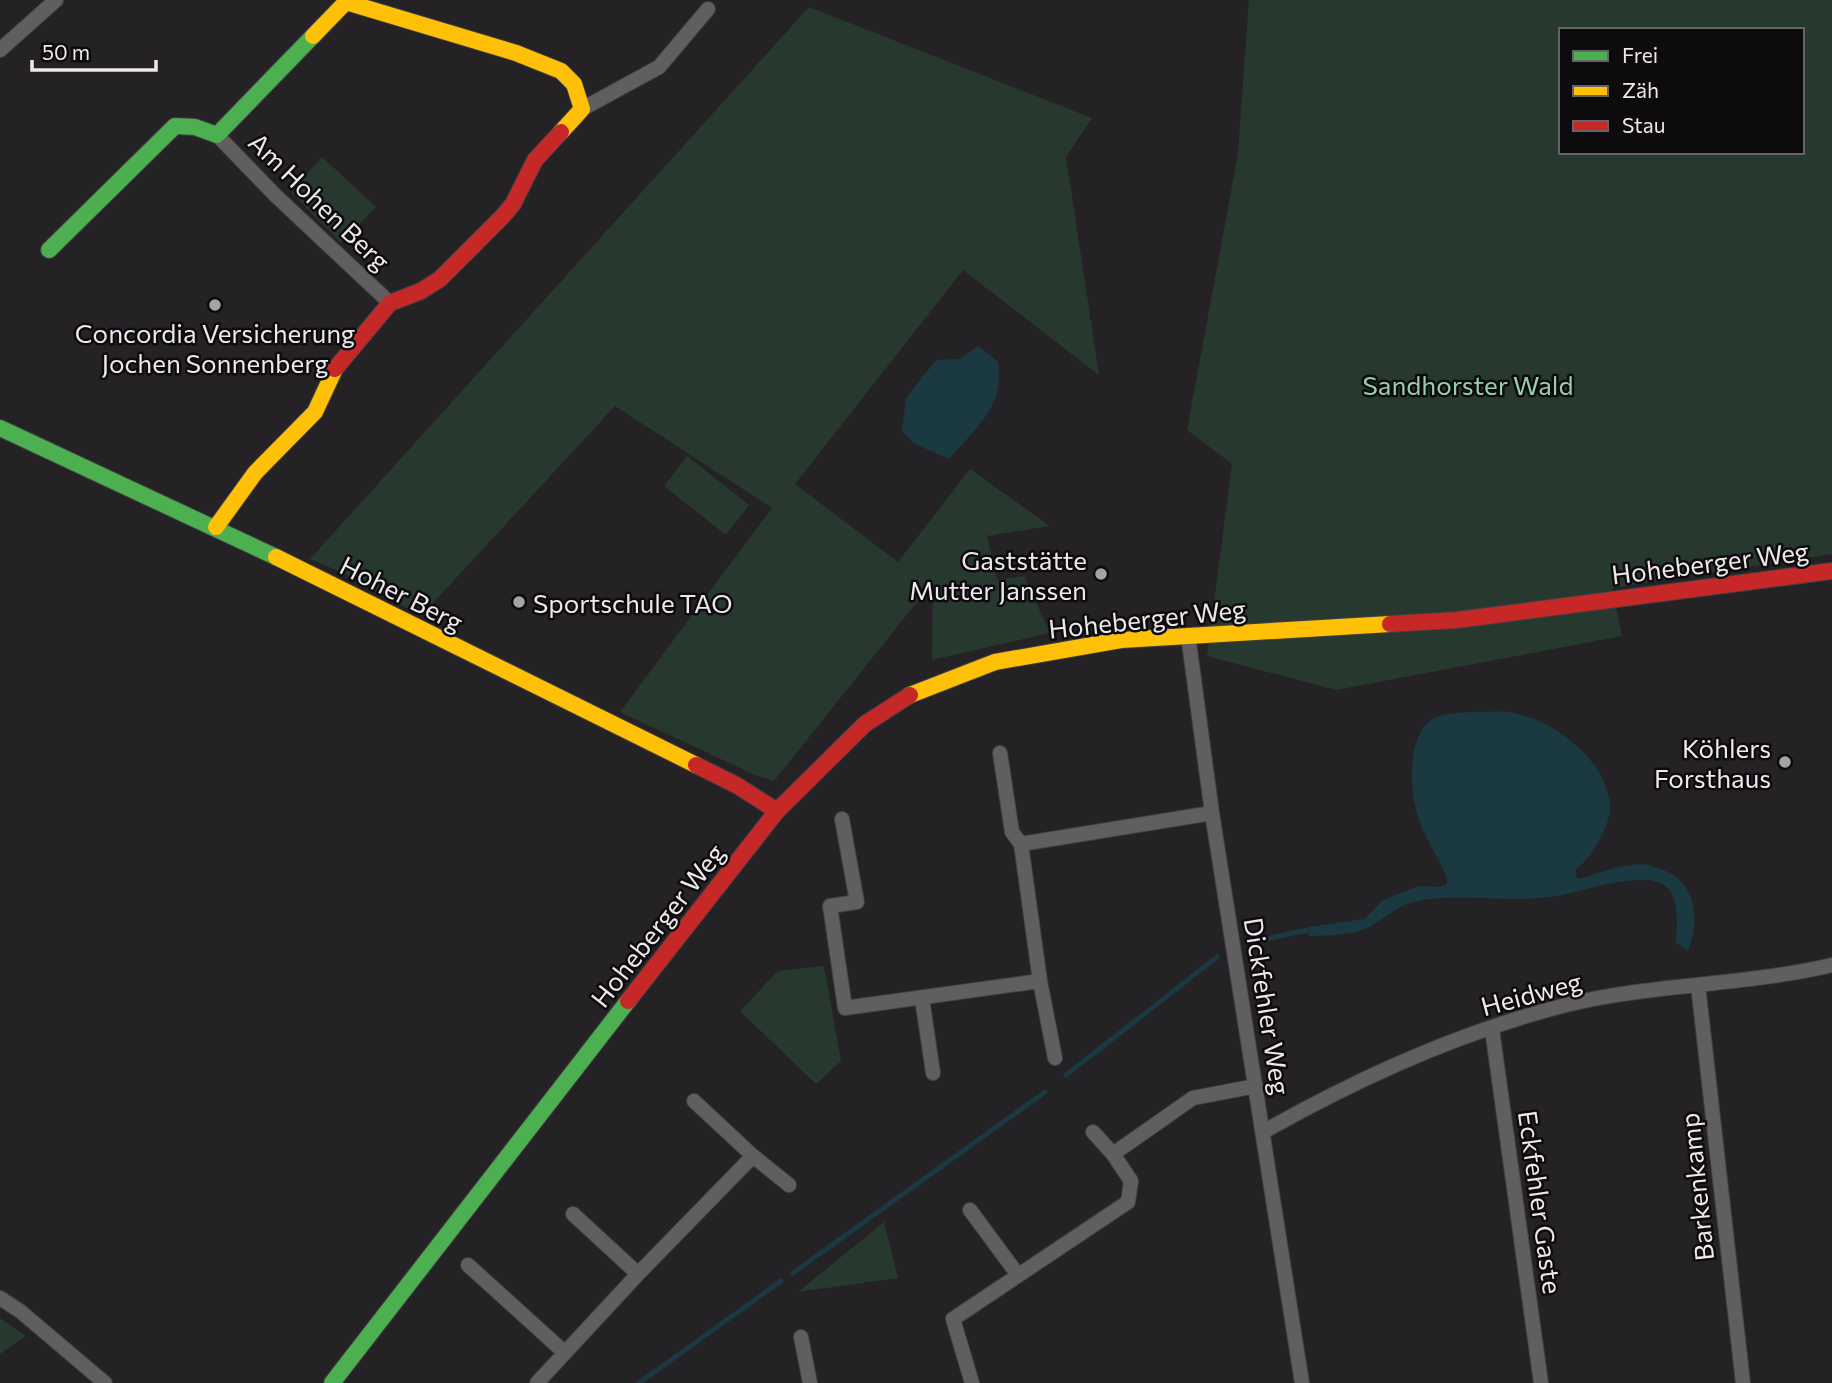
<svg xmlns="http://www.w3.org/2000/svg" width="1832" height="1383" viewBox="0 0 1832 1383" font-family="Commissioner,sans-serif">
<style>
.green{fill:#27382f;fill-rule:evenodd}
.water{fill:#1a3940}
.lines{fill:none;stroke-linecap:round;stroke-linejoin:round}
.stream{stroke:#1a3940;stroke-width:5}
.street-casing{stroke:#424042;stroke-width:16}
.fast-casing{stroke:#424042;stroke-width:18}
.slow-casing{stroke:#424042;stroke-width:18}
.jam-casing{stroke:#424042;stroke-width:18}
.street{stroke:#605e61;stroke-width:14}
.fast{stroke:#4caf50;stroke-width:16}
.slow{stroke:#ffc107;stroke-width:16}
.jam{stroke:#c62828;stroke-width:16}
.poi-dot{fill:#a6a3a6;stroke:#0d0b0e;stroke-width:2.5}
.labels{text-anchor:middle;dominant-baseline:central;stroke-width:5;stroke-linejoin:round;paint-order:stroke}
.street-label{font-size:26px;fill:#ece8ec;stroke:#0d0b0e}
.poi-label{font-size:26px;fill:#ece8ec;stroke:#0d0b0e;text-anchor:end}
.park-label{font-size:26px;fill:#97ceaf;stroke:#0d0b0e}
</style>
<rect width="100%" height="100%" fill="#252225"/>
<path class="green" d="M1249 0H1832V554L1612 588 1622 636 1336 690 1207 656 1232 464 1187 430 1238 154ZM1561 30H1802V152H1561Z
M809 7 1092 118 1066 157 1099 375 963 270 795 484 898 562 970 469 1050 526 987 536 997 580 1024 576 1050 633 932 660 933 582 774 781 757 776 620 712 772 508 615 406 421 616 343 573 310 559Z
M322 157 376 207 341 243 291 192Z
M687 456 749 505 726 535 664 486Z
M824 966 841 1061 816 1084 740 1011 778 971Z
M884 1222 898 1278 798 1292Z
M0 1318 26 1336 0 1354Z"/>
<path class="water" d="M978 346 998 362C1005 407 976 427 949 459L915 444 902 431 906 398 936 360 959 359Z
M1474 712C1485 712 1496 711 1507 712 1551 717 1605 758 1610 804 1612 825 1591 857 1576 870V877L1581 879C1600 872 1620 865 1640 864 1647 864 1654 867 1661 869 1697 882 1700 919 1688 951L1675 942C1678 927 1679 897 1666 886 1646 870 1585 890 1562 895 1514 905 1466 892 1418 901 1395 905 1382 923 1362 930 1345 936 1326 935 1309 936L1307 927 1365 919 1382 901 1400 893 1420 886 1440 887 1447 884V878C1438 856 1423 836 1417 813 1410 788 1407 737 1431 720 1443 712 1461 713 1474 712Z"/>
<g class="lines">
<path class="stream" d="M1252 942 1308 930
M1066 1075 1217 957
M793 1273 1045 1092
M639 1383 781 1281"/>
<defs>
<path id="street" d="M0 50 56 0
M582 109 659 67 708 9
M217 135 275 195 390 303
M1188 635 1212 813 1302 1383
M1000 753 1012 832 1021 844
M842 819 857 902 830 906 845 1008 1040 981 1021 844 1212 813
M1040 981 1055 1058
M1698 985 1743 1383
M922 998 933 1073
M1492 1029 1541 1383
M694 1101 753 1156
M1093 1132 1113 1154
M1263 1132C1360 1077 1461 1031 1570 1004 1653 984 1748 985 1832 965
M970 1210 1018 1275
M573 1214 638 1274
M468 1265 564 1352
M0 1298 20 1311 105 1383
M801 1337 810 1383
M537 1383 638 1274 753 1156 789 1185
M972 1383 953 1319 1128 1202 1131 1181 1113 1154 1193 1098 1256 1086"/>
<path id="fast" d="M49 250 175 126 195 127 217 135 313 36
M0 428 276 557
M332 1383 628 1001"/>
<path id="slow" d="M313 36 346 2 516 53 561 71 574 84 582 109 561 132
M216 527 255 473 315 412 335 369
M276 557 696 765
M910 695 995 662 1121 640 1390 624"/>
<path id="jam" d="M335 369 390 303 421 291 440 279 503 216 513 204 535 160 561 132
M1390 624 1457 620 1832 571
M696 765 738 786 777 811
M628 1001 777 811 865 724 910 695"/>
</defs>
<use href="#street" class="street-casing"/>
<use href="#fast" class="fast-casing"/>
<use href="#slow" class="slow-casing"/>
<use href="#jam" class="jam-casing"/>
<use href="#street" class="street"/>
<use href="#fast" class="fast"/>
<use href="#slow" class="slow"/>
<use href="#jam" class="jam"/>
</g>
<g class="poi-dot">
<circle cx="215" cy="305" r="7"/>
<circle cx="1101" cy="574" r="7"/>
<circle cx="519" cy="602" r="7"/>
<circle cx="1785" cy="762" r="7"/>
</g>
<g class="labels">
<g class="street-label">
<text transform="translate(320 201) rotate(44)">Am Hohen Berg</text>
<text transform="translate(1710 562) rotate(-7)">Hoheberger Weg</text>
<text transform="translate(402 593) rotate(27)">Hoher Berg</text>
<text transform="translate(1147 618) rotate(-6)">Hoheberger Weg</text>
<text transform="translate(657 925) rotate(-52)">Hoheberger Weg</text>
<text transform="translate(1531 993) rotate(-15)">Heidweg</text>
<text transform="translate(1268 1006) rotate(81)">Dickfehler Weg</text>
<text transform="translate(1696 1187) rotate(-96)">Barkenkamp</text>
<text transform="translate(1541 1202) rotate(82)">Eckfehler Gaste</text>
</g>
<g class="poi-label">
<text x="215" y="332" text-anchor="middle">Concordia Versicherung<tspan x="215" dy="30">Jochen Sonnenberg</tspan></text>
<text x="1087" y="559">Gaststätte<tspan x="1087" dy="30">Mutter Janssen</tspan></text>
<text x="533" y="602" text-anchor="start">Sportschule TAO</text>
<text x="1771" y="747">Köhlers<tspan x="1771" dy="30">Forsthaus</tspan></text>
</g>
<g class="park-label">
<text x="1468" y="384">Sandhorster Wald</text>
</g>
</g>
<rect x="1559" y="28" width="245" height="126" fill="#0d0b0e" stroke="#666367" stroke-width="2"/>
<rect x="1573" y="51" width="35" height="10" fill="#4caf50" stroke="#666367" stroke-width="2"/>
<text x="1622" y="63" font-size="21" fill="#ece8ec">Frei</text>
<rect x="1573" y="86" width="35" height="10" fill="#ffc107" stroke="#666367" stroke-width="2"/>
<text x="1622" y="98" font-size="21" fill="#ece8ec">Zäh</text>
<rect x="1573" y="121" width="35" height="10" fill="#c62828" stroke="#666367" stroke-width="2"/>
<text x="1622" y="133" font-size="21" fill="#ece8ec">Stau</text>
<path d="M32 60v10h124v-10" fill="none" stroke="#ece8ec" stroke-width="3.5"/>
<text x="42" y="60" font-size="21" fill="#ece8ec" stroke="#0d0b0e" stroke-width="5" paint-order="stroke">50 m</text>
</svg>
